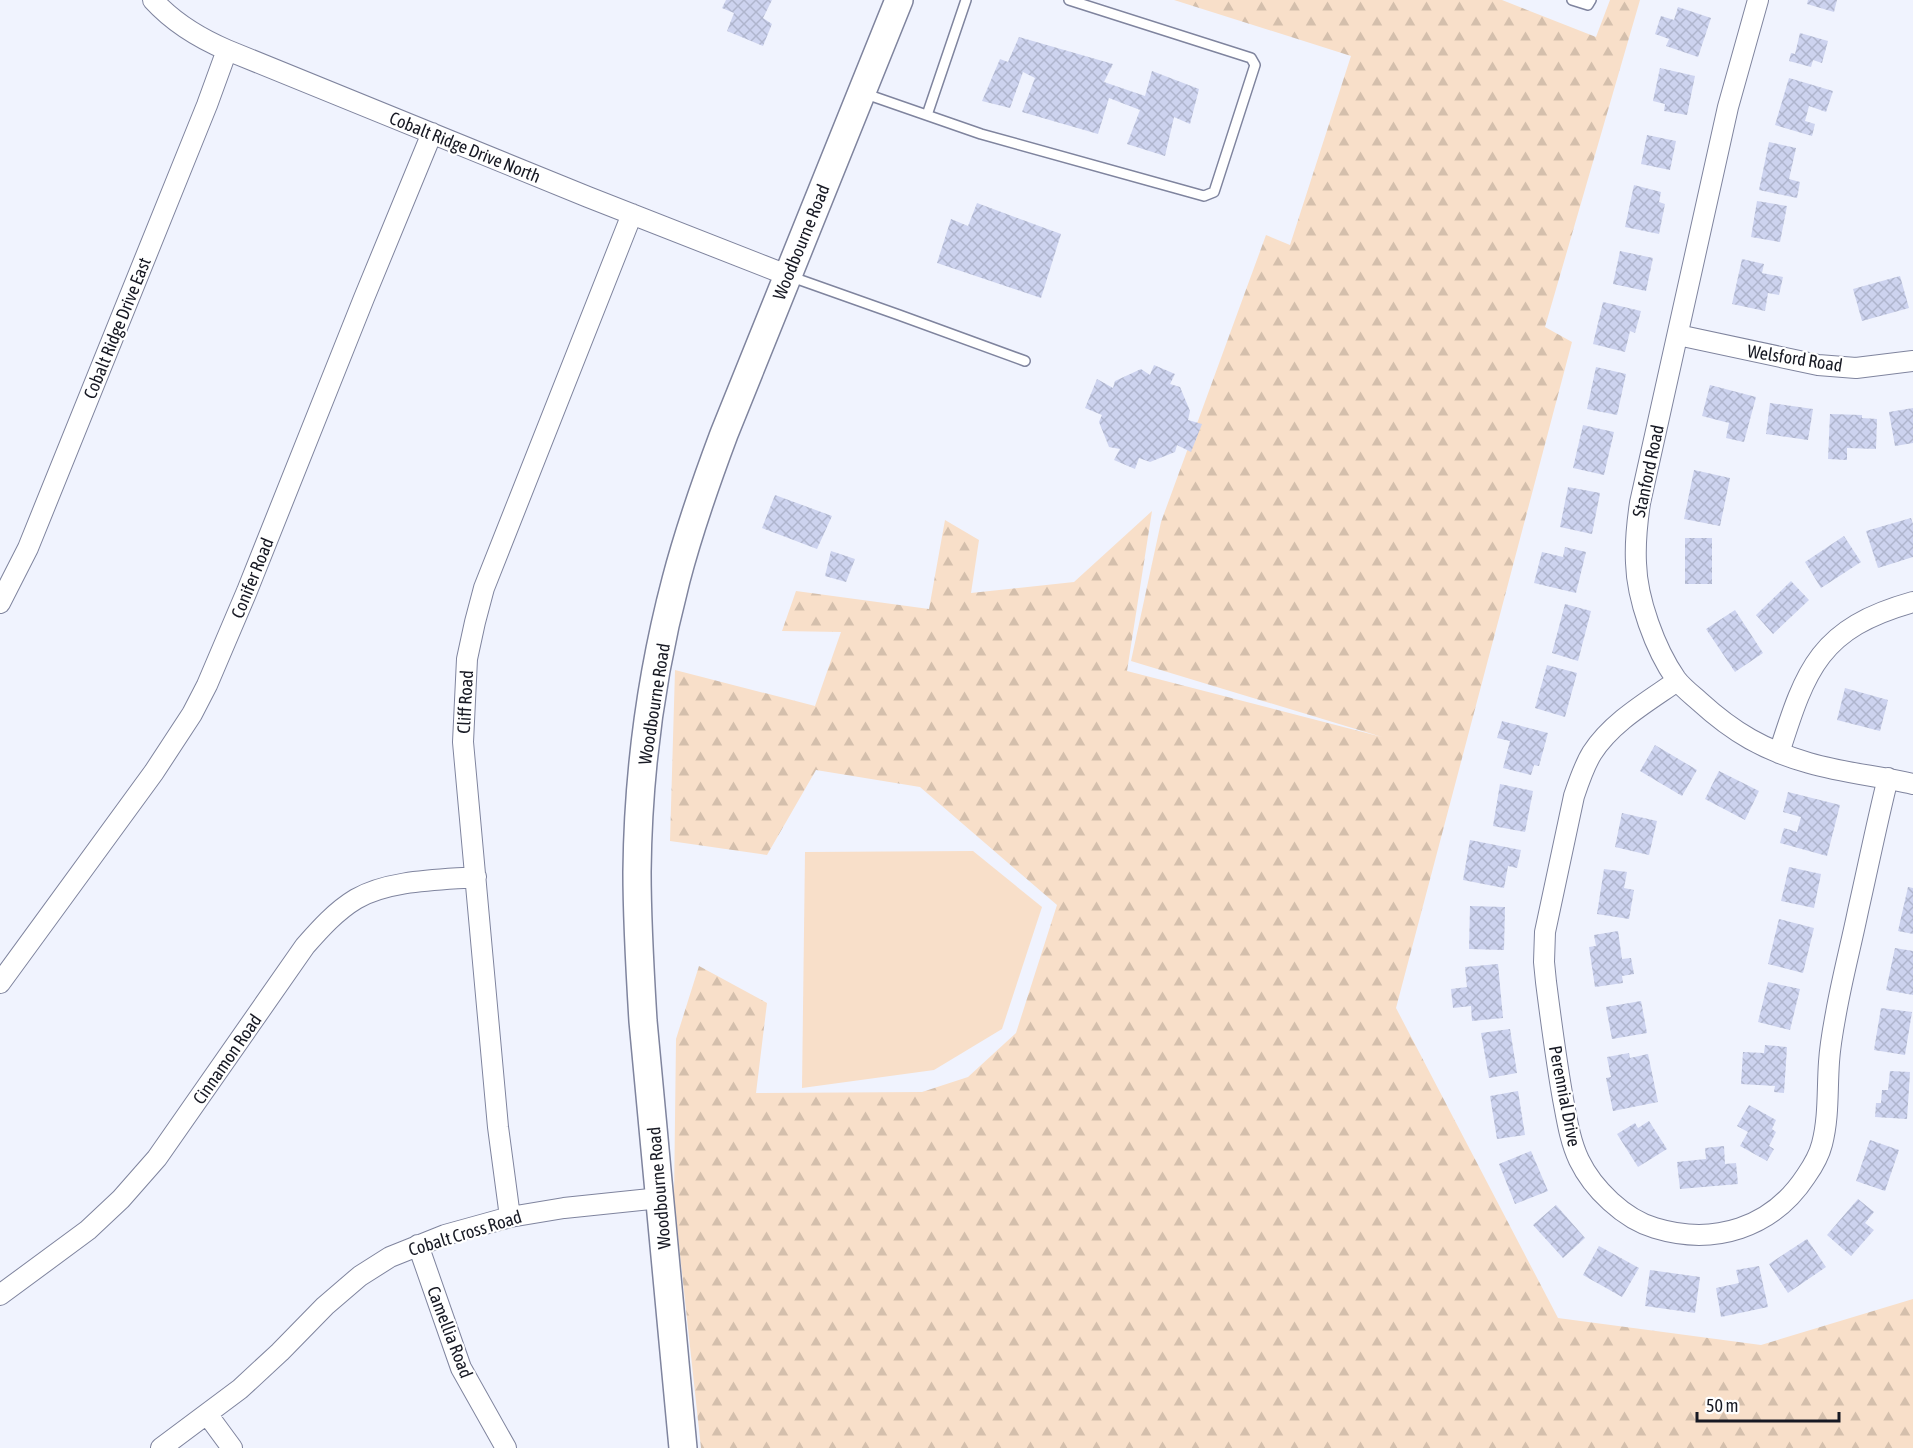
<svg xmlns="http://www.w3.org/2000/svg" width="1913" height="1448" viewBox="0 0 1913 1448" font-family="'Asap Condensed',sans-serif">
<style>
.forest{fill:url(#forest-firs)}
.garden{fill:#f8dfc9}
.building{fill:url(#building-cross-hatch)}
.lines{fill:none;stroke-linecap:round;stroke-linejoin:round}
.lane-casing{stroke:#7f849e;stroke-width:12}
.street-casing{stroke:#7f849e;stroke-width:22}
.secondary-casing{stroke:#7f849e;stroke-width:30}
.lane{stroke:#fff;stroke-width:9}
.street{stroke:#fff;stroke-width:20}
.secondary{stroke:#fff;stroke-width:27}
.labels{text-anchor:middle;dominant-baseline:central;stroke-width:4.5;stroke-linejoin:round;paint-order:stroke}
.street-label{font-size:18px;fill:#171923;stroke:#fff}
</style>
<defs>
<pattern id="forest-firs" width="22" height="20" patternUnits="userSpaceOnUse" patternTransform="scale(1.5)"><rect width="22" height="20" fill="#f8dfc9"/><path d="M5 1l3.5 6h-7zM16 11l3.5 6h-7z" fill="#d4bfac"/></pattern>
<pattern id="building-cross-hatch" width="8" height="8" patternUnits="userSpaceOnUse" patternTransform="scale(1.5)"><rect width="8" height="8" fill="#cdd3ef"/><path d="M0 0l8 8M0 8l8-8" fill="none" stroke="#afb5cd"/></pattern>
</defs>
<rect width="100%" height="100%" fill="#f0f3fe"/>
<path class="forest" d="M1174 0H1502L1596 37 1610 0H1640L1545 327 1572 342 1396 1008 1558 1318 1761 1345 1913 1299V1448H701L674 1199 676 1039 699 966 767 1003 756 1093 922 1092 968 1077 1016 1033 1057 905 920 787 816 770 767 855 670 841 675 670 815 706 841 632 782 631 796 591 929 609 945 520 979 540 971 593 1074 582 1152 511 1127 671 1382 737 1131 661 1161 522 1266 235 1290 245 1351 56Z"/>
<path class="garden" d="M973 851 1042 907 1002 1029 934 1070 802 1088 805 852Z"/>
<path class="building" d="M726 0H772L763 18 772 24 763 46 727 31 734 13 722 8Z
M1808 0H1837L1834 12 1807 4Z
M1678 7 1711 18 1698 57 1666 46 1669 39 1655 34 1661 16 1674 20Z
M1800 33 1828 41 1822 63 1813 60 1811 67 1789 61 1791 53 1795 54Z
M1019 37 1113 64 1104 82 1145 96 1152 71 1199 89 1190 124 1174 117 1165 156 1127 144 1140 110 1109 98 1098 134 1022 112 1035 78 1023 72 1010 108 982 101 1000 59 1008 62Z
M1660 68 1695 76 1687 115 1664 111 1665 104 1653 101Z
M1789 78 1833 91 1826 112 1809 106 1805 121 1815 124 1812 136 1775 125Z
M1647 135 1676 141 1670 170 1641 164Z
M1769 142 1796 148 1789 179 1800 182 1797 198 1759 190Z
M1634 185 1661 192 1659 202 1665 204 1659 234 1625 227Z
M1757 201 1787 206 1780 242 1751 237Z
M977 203 1061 234 1041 298 937 263 951 219 968 226Z
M1620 251 1653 258 1646 291 1613 284Z
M1742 259 1764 264 1762 273 1783 277 1779 295 1768 293 1765 311 1732 304Z
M1900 276 1909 308 1862 321 1853 289Z
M1603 302 1641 311 1635 333 1630 331 1625 352 1593 344Z
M1154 365 1175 374 1170 384 1180 387 1190 411 1188 420 1202 424 1191 452 1177 445 1175 452 1150 462 1139 458 1135 469 1114 460 1120 449 1109 447 1099 422 1102 415 1085 408 1097 379 1113 388 1115 381 1141 369 1150 375Z
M1596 367 1626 374 1617 415 1587 409Z
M1710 385 1756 397 1744 442 1726 438 1729 423 1702 416Z
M1770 403 1813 409 1808 440 1766 434Z
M1913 408V443L1895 446 1889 412Z
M1830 414 1862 415V418L1877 419 1876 449 1847 448V460L1828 459Z
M1583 425 1614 432 1604 475 1573 468Z
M1694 470 1730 478 1720 526 1684 519Z
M1568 487 1600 493 1592 534 1560 527Z
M775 495 832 516 817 549 762 528Z
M1911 518 1913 524V557L1878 568 1866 531Z
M1844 536 1861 562 1821 588 1805 562Z
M1685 538H1712V584H1685Z
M1565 547 1586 552 1576 593 1534 583 1542 552 1563 557Z
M831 551 855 559 846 582 825 576Z
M1791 581 1809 600 1773 634 1756 615Z
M1565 604 1591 611 1578 661 1552 653Z
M1735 610 1763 653 1735 672 1706 629Z
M1547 665 1577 673 1565 717 1535 708Z
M1845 688 1888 700 1880 731 1837 720Z
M1502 721 1548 733 1539 766 1534 765 1531 775 1503 768 1510 741 1497 738Z
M1655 745 1697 770 1682 796 1640 771Z
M1719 771 1759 791 1745 820 1705 799Z
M1500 784 1533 791 1525 832 1493 826Z
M1788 792 1840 805 1827 856 1780 843 1784 828 1797 832 1801 817 1783 812Z
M1622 813 1657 821 1649 855 1615 847Z
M1470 840 1521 850 1517 868 1508 866 1504 888 1463 880Z
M1789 867 1821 874 1814 908 1781 901Z
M1604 869 1627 872 1624 888 1634 890 1629 919 1597 914Z
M1908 887 1913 888V934L1898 931Z
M1470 906 1505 907 1504 950 1469 949Z
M1779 919 1814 928 1803 973 1768 964Z
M1618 931 1622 959 1631 958 1634 974 1622 976 1623 983 1595 987 1589 947 1596 946 1594 935Z
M1895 948 1913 951V995L1886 990Z
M1498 964 1503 1018 1472 1021 1471 1006 1453 1008 1451 989 1467 987 1465 967Z
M1768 982 1800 989 1790 1030 1758 1022Z
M1641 1001 1647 1033 1612 1039 1606 1007Z
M1881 1008 1912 1012 1905 1055 1874 1050Z
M1510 1029 1517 1073 1489 1078 1481 1033Z
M1765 1045 1787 1047 1784 1093 1774 1092 1775 1086 1741 1084 1743 1052 1764 1053Z
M1629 1053 1630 1058 1648 1054 1658 1102 1613 1111 1606 1078 1611 1077 1607 1057Z
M1890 1071 1910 1072 1907 1119 1875 1117 1876 1103H1881L1882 1090H1888Z
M1518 1091 1525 1135 1497 1139 1490 1096Z
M1749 1105 1776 1120 1772 1129 1776 1132 1769 1146 1774 1149 1767 1161 1740 1146 1748 1132 1737 1126Z
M1649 1121 1667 1149 1638 1167 1617 1134 1635 1123 1638 1128Z
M1870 1140 1899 1150 1885 1191 1856 1181Z
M1724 1146 1725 1164 1736 1163 1738 1184 1680 1189 1677 1162 1706 1159 1705 1148Z
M1531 1151 1548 1191 1515 1204 1499 1164Z
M1858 1199 1874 1212 1865 1223 1874 1230 1851 1256 1827 1235Z
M1556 1205 1585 1238 1563 1258 1533 1225Z
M1807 1239 1826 1267 1788 1293 1769 1264Z
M1599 1246 1639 1268 1622 1297 1583 1275Z
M1759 1266 1768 1307 1721 1317 1716 1288 1739 1283 1736 1270Z
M1650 1270 1700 1277 1695 1313 1645 1306Z"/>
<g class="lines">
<defs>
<path id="lane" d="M1572 0 1588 5 1591 0
M863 93 981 134 1204 196 1214 192 1255 65 1251 58 1069 0
M927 115 966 0
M789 276 899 315 1025 361"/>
<path id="street" d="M153 0C174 23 199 38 227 50L588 197 787 275
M1758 0 1728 107 1640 503C1637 523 1635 543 1636 563 1637 599 1655 649 1676 679 1682 687 1691 694 1699 701 1734 733 1764 750 1809 763 1843 773 1879 776 1913 784
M1678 335 1818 365 1856 368 1913 361
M0 603 28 548 207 105 227 50
M1677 681C1647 702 1612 722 1592 753 1584 766 1579 781 1574 796L1545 932 1544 962 1546 982C1551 1021 1556 1060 1563 1099 1567 1120 1570 1141 1579 1160 1593 1189 1624 1219 1655 1228 1714 1246 1772 1228 1806 1176 1813 1166 1819 1156 1822 1144 1829 1117 1827 1090 1829 1062 1830 1046 1833 1029 1836 1013 1842 979 1851 945 1858 911 1868 867 1877 822 1888 778
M1779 753C1806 668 1820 628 1913 602
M0 983 154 772 192 714 207 685 247 591 364 298 432 133
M510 1217 498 1127 463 742 467 659 475 622 484 588 632 214
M418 1245 461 1368 506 1448
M0 1295 88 1230 121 1199 157 1158 305 946C320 929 336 911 356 899 389 880 439 880 476 877
M207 1414 232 1448
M161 1448 240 1389 280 1352 325 1306 360 1276 390 1257 445 1235 510 1217 564 1208 660 1198"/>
<path id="secondary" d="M683 1448 643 1021C640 972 637 922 637 872 638 774 651 675 676 580 689 530 706 482 724 434L899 0"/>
</defs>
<use href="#lane" class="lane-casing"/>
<use href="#street" class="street-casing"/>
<use href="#secondary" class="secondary-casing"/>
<use href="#lane" class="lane"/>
<use href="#street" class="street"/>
<use href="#secondary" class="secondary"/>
</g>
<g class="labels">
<g class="street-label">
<text transform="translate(465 147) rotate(22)">Cobalt Ridge Drive North</text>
<text transform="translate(801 242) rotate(-68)">Woodbourne Road</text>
<text transform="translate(117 328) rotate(-68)">Cobalt Ridge Drive East</text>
<text transform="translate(1795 358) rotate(9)">Welsford Road</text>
<text transform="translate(1648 471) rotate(-78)">Stanford Road</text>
<text transform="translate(252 578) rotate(-68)">Conifer Road</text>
<text transform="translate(465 702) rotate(-87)">Cliff Road</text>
<text transform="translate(654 704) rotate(-81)">Woodbourne Road</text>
<text transform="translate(227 1059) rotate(-55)">Cinnamon Road</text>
<text transform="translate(1565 1096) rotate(79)">Perennial Drive</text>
<text transform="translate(659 1188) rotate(-95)">Woodbourne Road</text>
<text transform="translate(465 1233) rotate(-17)">Cobalt Cross Road</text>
<text transform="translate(450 1332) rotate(69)">Camellia Road</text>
</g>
</g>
<path d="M1697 1412v9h142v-9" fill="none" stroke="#171923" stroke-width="3"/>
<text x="1706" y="1412" font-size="18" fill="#171923" stroke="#ffffff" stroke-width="4.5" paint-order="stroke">50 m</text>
</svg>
